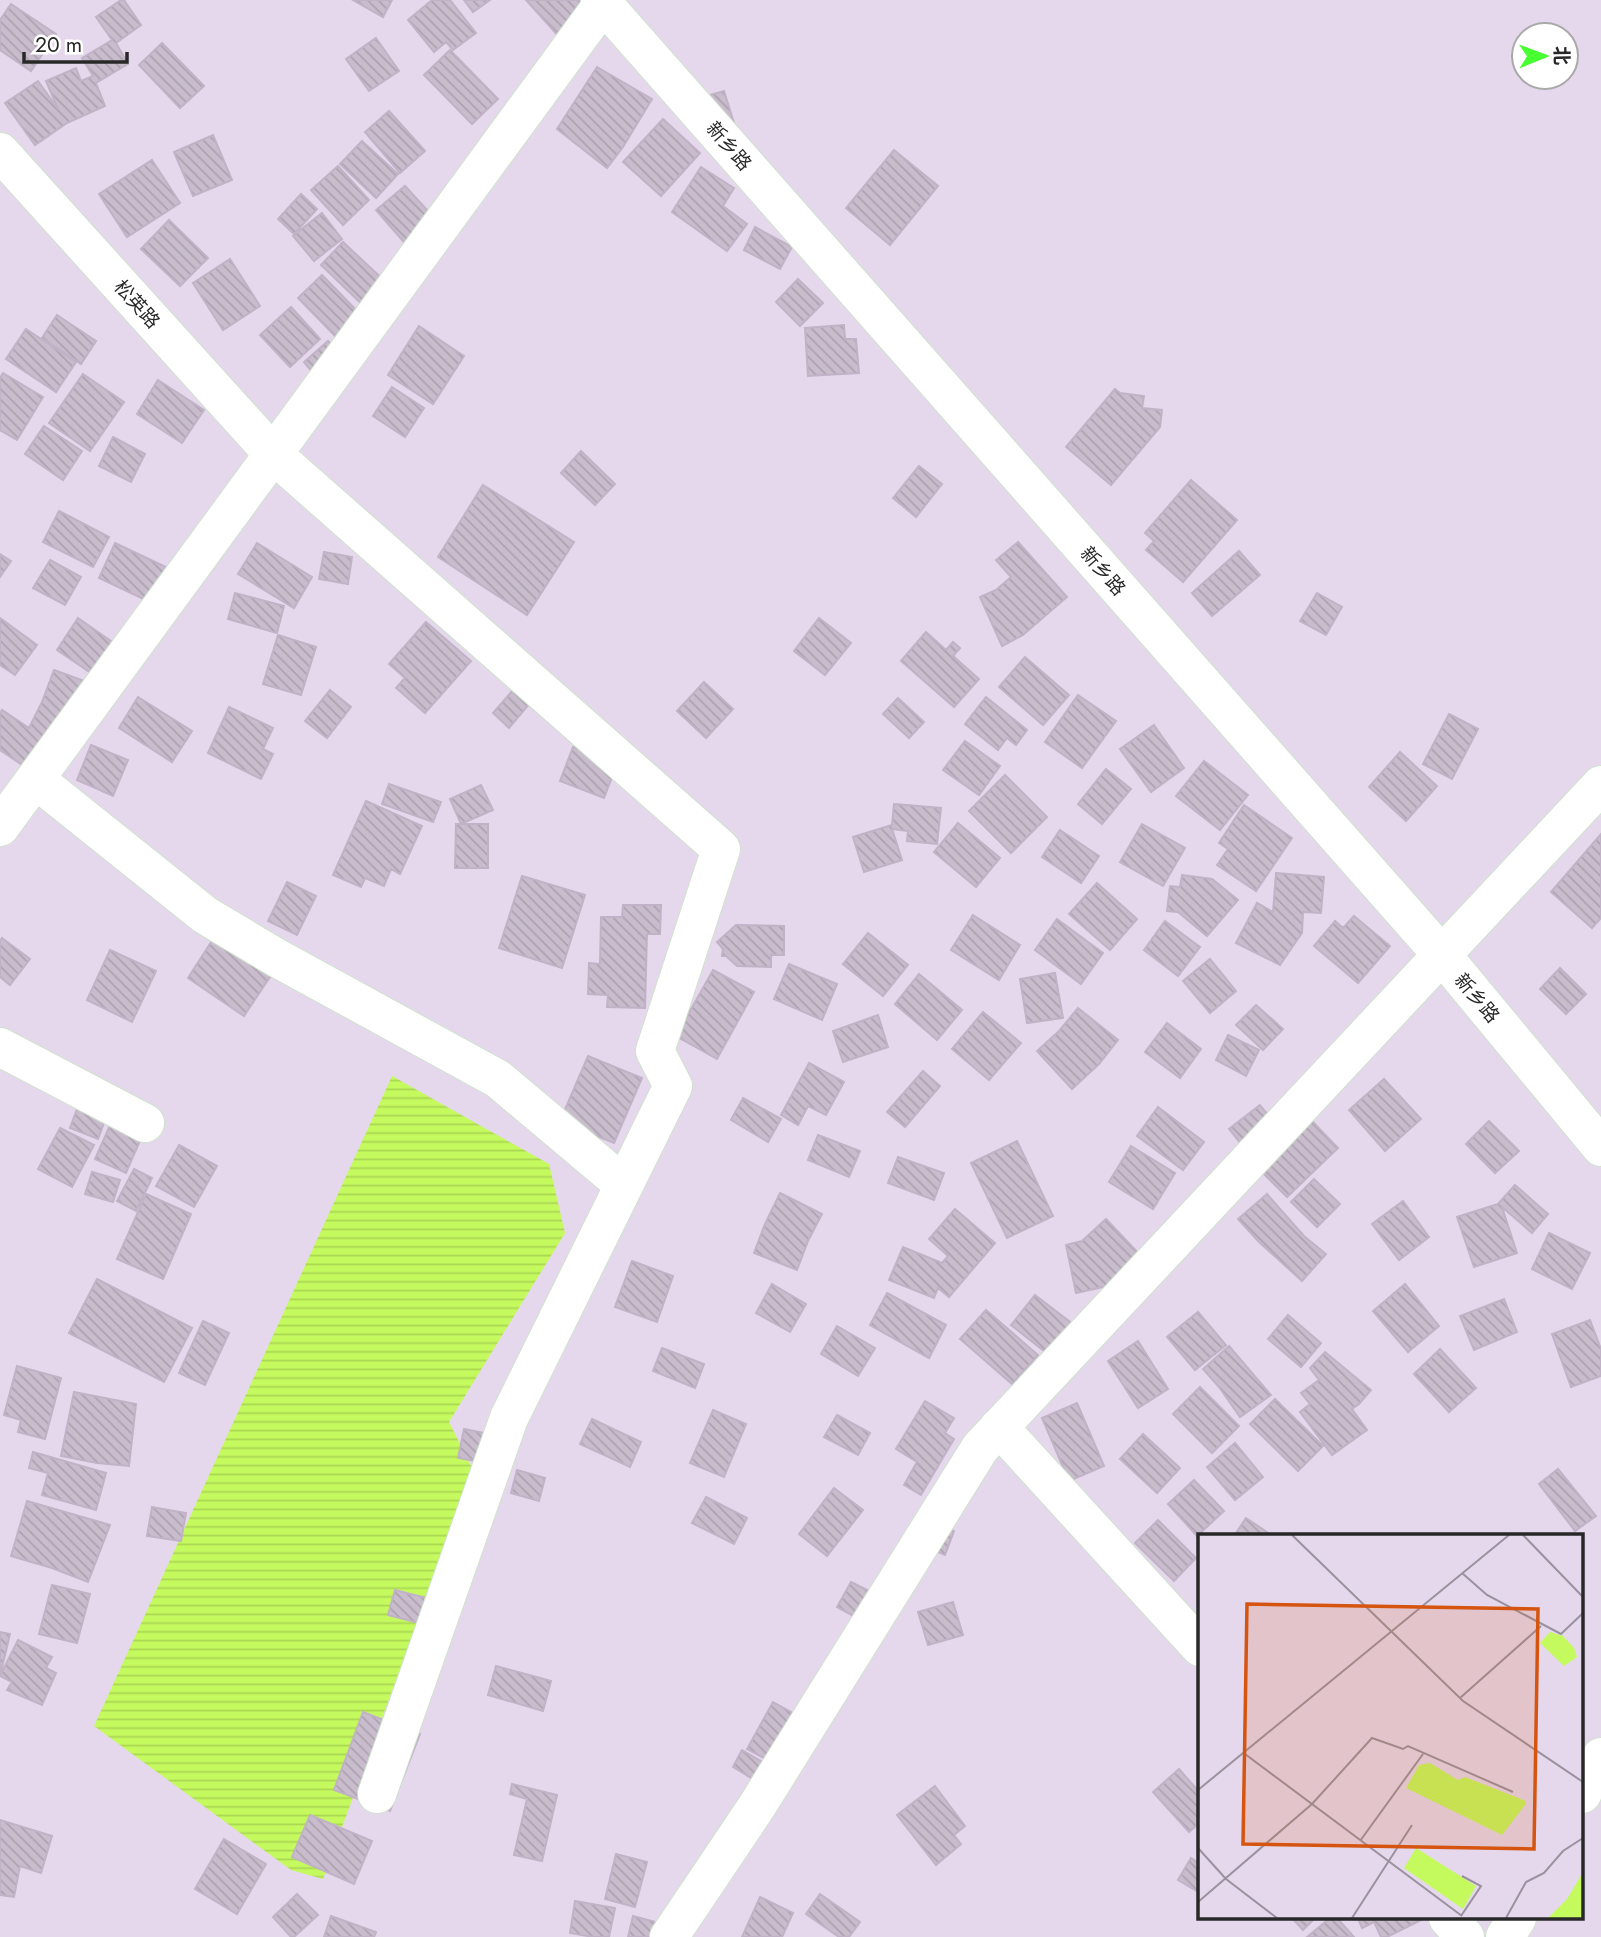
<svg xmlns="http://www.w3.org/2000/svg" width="1601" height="1937" viewBox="0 0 1601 1937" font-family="Jost,'Noto Sans SC',sans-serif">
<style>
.water{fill:url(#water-rules)}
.building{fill:url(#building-back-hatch);stroke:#c1b2c7;stroke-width:2}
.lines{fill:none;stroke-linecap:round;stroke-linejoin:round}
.minor-casing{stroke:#cfe3cd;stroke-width:40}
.minor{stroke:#fff;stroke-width:38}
.labels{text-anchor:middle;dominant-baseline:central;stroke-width:5;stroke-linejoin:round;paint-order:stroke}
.street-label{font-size:19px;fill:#282828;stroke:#fff}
.inset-road{fill:none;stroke:#99929e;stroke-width:2}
.view{fill:#d5540f;fill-opacity:0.15;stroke:#d5540f;stroke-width:3.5}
.inset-edge{fill:none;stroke:#282828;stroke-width:3.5}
</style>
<defs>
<pattern id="water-rules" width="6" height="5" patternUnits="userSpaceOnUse" patternTransform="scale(1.75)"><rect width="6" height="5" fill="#c5fa5f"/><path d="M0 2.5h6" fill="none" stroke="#a9d653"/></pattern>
<pattern id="building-back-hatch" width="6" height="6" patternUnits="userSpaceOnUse" patternTransform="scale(1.75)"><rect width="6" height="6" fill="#c9bdcd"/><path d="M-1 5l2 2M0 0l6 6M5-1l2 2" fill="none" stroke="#ada2b0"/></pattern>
</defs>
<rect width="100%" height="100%" fill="#e5d8ec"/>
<path class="water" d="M392 1076 549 1164 565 1233 449 1422 473 1470 323 1879 291 1870 94 1726Z"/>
<path class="building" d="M121 0H124L141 25 116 43 128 64 96 83 105 106 67 123 35 145 5 103 38 81 58 109 46 81 76 68 81 81 93 76 82 58 112 40 96 17Z
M353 0H392L383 17Z
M432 0H450L476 33 453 50 446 42 434 52 408 20Z
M464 0H490L473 12Z
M526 0H579L591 13 562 40Z
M11 4 56 34 31 71 0 50V20Z
M376 38 399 71 369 91 346 59Z
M162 43 204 86 180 108 139 65Z
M450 50 498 99 472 124 424 75Z
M597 67 652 99 623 147 607 168 557 129Z
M724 91 739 139 693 100Z
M389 111 425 151 400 173 365 132Z
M663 119 700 153 661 196 623 162Z
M213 135 232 180 193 196 174 152Z
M362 141 398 174 376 198 340 164Z
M894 150 938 186 890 245 846 208Z
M152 160 180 203 127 237 99 194Z
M338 166 369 200 343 225 311 190Z
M701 167 734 188 723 206 747 224 727 251 672 212Z
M405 186 439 223 410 249 376 210Z
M301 194 317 209 294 234 278 219Z
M322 213 342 239 314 261 293 236Z
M169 220 208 258 180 286 141 249Z
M755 227 792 247 780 269 744 250Z
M343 242 390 286 368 310 321 265Z
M230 259 260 306 223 330 193 283Z
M322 275 365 319 341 342 298 298Z
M798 279 823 303 800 326 776 302Z
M291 307 320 339 290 367 260 335Z
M57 315 96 341 81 364 42 338Z
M844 325 845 339H856L859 373 808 376 805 328Z
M419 326 464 356 433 404 388 375Z
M26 329 76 362 56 392 6 359Z
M328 341 350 365 324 386 304 362Z
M3 373 43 397 17 440 0 430V378Z
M83 374 124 402 90 451 49 423Z
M158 380 204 410 182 443 137 414Z
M392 387 424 408 405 437 373 416Z
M1115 389 1120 393 1144 396 1142 408 1162 410 1160 427 1111 485 1066 447Z
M44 426 82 451 63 480 25 454Z
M113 437 145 454 131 482 99 466Z
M581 451 615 484 595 505 561 473Z
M919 466 942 484 916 517 893 498Z
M1191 480 1237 520 1183 582 1146 550 1154 541 1145 533Z
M483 485 574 542 527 615 438 557Z
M59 511 109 537 93 567 43 542Z
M1018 542 1067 597 1023 635 1002 646 980 597 996 590 1011 577 996 560Z
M115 543 170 569 154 604 99 578Z
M257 543 312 577 294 608 238 574Z
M1239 551 1260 575 1212 616 1192 593Z
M324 552 352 557 348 584 319 579Z
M0 554 11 561 0 577Z
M50 560 81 577 65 605 33 588Z
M235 593 284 606 277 633 228 619Z
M1317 593 1342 607 1326 635 1300 621Z
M0 618 37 645 15 675 0 665Z
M78 618 118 646 97 677 57 650Z
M819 618 851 643 825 675 794 651Z
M426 622 471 661 425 713 396 688 405 678 389 664Z
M926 632 946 650 953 642 960 648 953 656 979 679 954 707 901 661Z
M278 635 316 647 301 695 263 684Z
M1025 657 1069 695 1043 725 999 687Z
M54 670 98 686 37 775 0 750V713L2 710 29 728 42 702Z
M704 682 733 709 706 738 677 711Z
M514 689 530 703 509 728 493 713Z
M330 690 351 707 327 738 305 721Z
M1078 695 1116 721 1082 768 1045 742Z
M138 697 192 731 172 762 119 728Z
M986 697 1027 730 1016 745 1007 738 998 750 965 724Z
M898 698 924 722 909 738 883 714Z
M229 707 273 728 263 749 273 754 261 779 208 753Z
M1449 714 1478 729 1452 779 1423 764Z
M1154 725 1184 768 1151 792 1120 749Z
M965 741 1000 766 979 795 943 770Z
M91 745 128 760 113 796 77 780Z
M573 747 617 764 604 798 560 781Z
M1400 752 1437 786 1406 821 1369 787Z
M1204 761 1248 795 1220 830 1176 796Z
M1106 769 1131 789 1102 824 1078 804Z
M1005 775 1047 817 1011 853 969 811Z
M389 784 441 802 433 822 382 804Z
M481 785 493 810 461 824 450 799Z
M366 801 422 826 400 874 391 869 384 886 365 878 361 887 333 875Z
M894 804 941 808 937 844 907 841 908 831 892 829 902 860 864 872 853 837 892 825Z
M1244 805 1292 838 1256 891 1217 865 1228 849 1219 843Z
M958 823 1000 858 976 887 934 852Z
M456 824H488V868H455Z
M1142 824 1185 848 1163 886 1120 862Z
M1060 830 1099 856 1081 883 1042 857Z
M1601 834V918L1592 928 1551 892Z
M1276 873 1324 877 1321 913 1303 912 1302 933 1280 965 1236 943 1257 903 1273 912Z
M1182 875 1212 879 1238 900 1207 936 1178 912 1167 911 1170 886 1180 887Z
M522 876 585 895 562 968 499 948Z
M287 882 316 896 297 935 268 921Z
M1097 883 1137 919 1110 950 1069 914Z
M623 905H661L660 934H647L645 1008 607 1007 608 995 588 994 589 963 600 964 601 917H622Z
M973 915 1020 945 999 980 951 950Z
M1354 916 1390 946 1358 983 1314 946 1335 921 1343 928Z
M1057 919 1103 953 1081 984 1035 950Z
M1165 921 1200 947 1178 976 1144 950Z
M736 925 784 926V955H771V967L737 966 726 956H722L723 949 717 942Z
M217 933 274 971 244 1016 188 978Z
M868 933 908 965 883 996 843 964Z
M2 938 30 959 10 985 0 977V941Z
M110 950 156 971 132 1022 87 1000Z
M1210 959 1236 991 1210 1013 1183 981Z
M789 964 837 984 822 1020 774 999Z
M1560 968 1586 994 1566 1014 1540 989Z
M713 970 754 992 717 1059 676 1036Z
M1055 973 1063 1018 1027 1023 1020 979Z
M919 974 962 1010 937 1040 895 1004Z
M1256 1005 1283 1029 1263 1050 1236 1025Z
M1078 1008 1118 1040 1099 1064 1072 1089 1037 1051 1059 1031Z
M983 1012 1021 1043 989 1080 952 1049Z
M878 1015 888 1047 843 1062 833 1031Z
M1167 1023 1201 1049 1180 1078 1145 1052Z
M1228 1035 1259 1050 1246 1076 1216 1060Z
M588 1056 642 1078 614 1143 560 1121Z
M809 1063 844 1082 826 1115 808 1106 798 1125 781 1115Z
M923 1071 940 1086 905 1127 887 1112Z
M1384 1079 1421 1119 1385 1151 1349 1110Z
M743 1098 781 1119 768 1142 731 1120Z
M80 1101 108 1112 98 1139 70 1128Z
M1260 1105 1280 1130 1250 1155 1229 1129Z
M1158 1107 1204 1142 1183 1170 1137 1136Z
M1310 1119 1338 1148 1287 1197 1259 1169Z
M1489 1121 1519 1151 1495 1173 1466 1144Z
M111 1123 142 1136 126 1173 95 1159Z
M60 1128 94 1145 72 1187 38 1169Z
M818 1135 860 1151 849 1177 808 1160Z
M1017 1141 1053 1216 1007 1238 971 1163Z
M179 1145 217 1166 194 1207 156 1186Z
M1131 1146 1175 1173 1153 1209 1109 1182Z
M898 1157 944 1173 934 1200 888 1183Z
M134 1169 152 1178 136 1211 117 1201Z
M92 1172 120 1180 113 1202 85 1194Z
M1314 1179 1340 1204 1317 1227 1291 1202Z
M1515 1185 1548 1214 1532 1233 1502 1207 1517 1253 1474 1267 1457 1217 1498 1204Z
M780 1193 822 1214 808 1241 797 1270 754 1253 765 1224Z
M146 1194 191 1214 163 1279 117 1259Z
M1267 1194 1304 1236 1326 1254 1302 1281 1259 1242 1238 1219Z
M1403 1201 1429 1237 1399 1260 1372 1224Z
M955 1209 995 1243 949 1297 938 1288 934 1298 889 1280 903 1247 942 1263 948 1256 929 1239Z
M1106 1219 1142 1257 1112 1285 1076 1293 1066 1245 1082 1241Z
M1549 1233 1590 1253 1572 1289 1532 1269Z
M632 1261 673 1276 657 1322 615 1307Z
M97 1279 192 1328 164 1382 69 1333Z
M772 1284 806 1304 790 1332 756 1313Z
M1405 1284 1439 1326 1408 1352 1373 1311Z
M887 1293 946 1325 929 1358 870 1325Z
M1035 1295 1082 1331 1058 1362 1011 1325Z
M1504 1299 1517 1332 1474 1350 1460 1316Z
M986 1310 1038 1355 1012 1384 960 1339Z
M1198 1312 1226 1345 1195 1370 1167 1337Z
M1288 1315 1321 1343 1301 1367 1268 1339Z
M1590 1320 1601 1349V1376L1571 1387 1552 1334Z
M203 1321 229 1333 205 1385 179 1373Z
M837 1326 875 1348 858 1376 821 1354Z
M1138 1341 1168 1389 1138 1408 1108 1361Z
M1229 1346 1271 1395 1240 1417 1219 1387 1203 1369Z
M662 1348 704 1364 695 1388 653 1371Z
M1440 1349 1476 1388 1449 1412 1414 1374Z
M1325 1352 1371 1390 1359 1404 1352 1409 1367 1430 1332 1455 1300 1412 1310 1404 1301 1393 1319 1380 1310 1368Z
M17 1366 61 1378 45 1439 18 1432 21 1420 4 1415Z
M1200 1387 1239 1426 1212 1453 1173 1414Z
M74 1392 136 1404 129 1466 97 1463 61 1456Z
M1275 1399 1323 1446 1298 1471 1250 1424Z
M925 1401 954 1418 945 1433 954 1439 921 1495 904 1485 917 1462 896 1449Z
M1077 1403 1104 1466 1069 1481 1042 1418Z
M713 1410 746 1424 724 1477 690 1463Z
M837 1415 870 1433 858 1455 824 1437Z
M592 1419 641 1442 630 1467 580 1444Z
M464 1429 515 1439 510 1467 458 1458Z
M1143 1434 1180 1468 1157 1493 1120 1459Z
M1235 1443 1263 1477 1235 1500 1207 1467Z
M33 1452 106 1473 96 1510 42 1495 48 1473 29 1468Z
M1558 1469 1596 1516 1575 1531 1539 1484Z
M517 1470 545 1478 539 1501 511 1493Z
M1194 1480 1224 1511 1197 1536 1168 1504Z
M834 1488 863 1510 827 1556 799 1534Z
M706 1497 747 1518 734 1544 692 1523Z
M27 1501 110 1525 88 1582 52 1568 11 1556Z
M152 1507 186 1513 181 1541 147 1536Z
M1246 1518 1273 1536H1234Z
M1158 1520 1196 1558 1174 1581 1135 1543Z
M927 1521 954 1531 945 1555 918 1544Z
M851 1582 873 1593 859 1619 837 1607Z
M52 1585 90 1594 77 1643 39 1634Z
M395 1590 430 1599 423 1624 388 1615Z
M953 1602 963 1635 928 1645 918 1612Z
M0 1632 10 1634 0 1676Z
M18 1640 52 1657 46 1668 56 1673 42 1705 7 1690 12 1682 0 1676Z
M496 1666 551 1681 543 1711 488 1695Z
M773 1702 798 1716 773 1763 747 1749Z
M363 1712 420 1734 390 1811 334 1790Z
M742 1750 771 1767 761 1784 733 1767Z
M1179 1769 1200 1793V1822L1189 1832 1153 1792Z
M512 1784 557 1795 542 1861 514 1855 527 1799 510 1794Z
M935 1786 965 1826 954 1835 961 1844 936 1865 897 1815Z
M310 1815 372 1841 354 1884 292 1857Z
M0 1820 52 1836 41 1873 20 1866 14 1897 0 1895Z
M224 1839 266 1864 237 1914 195 1889Z
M616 1854 647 1862 635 1907 605 1899Z
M1191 1858 1200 1864V1893L1178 1880Z
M297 1894 318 1915 294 1937H291L273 1917Z
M820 1894 860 1922 849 1937H839L806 1914Z
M760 1897 793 1913 782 1937H742Z
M575 1901 615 1908 609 1937H593L570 1933Z
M331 1916 376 1932 374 1937H324Z
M633 1916 659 1923 656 1937H628Z
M1292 1918H1315L1303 1930Z
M1330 1918H1337L1354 1937H1307Z
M1358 1918H1425L1387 1937H1381L1374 1922 1362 1928Z"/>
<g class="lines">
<defs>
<path id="minor" d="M600 0 1442 955 1601 1147
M0 152 274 455 721 849 655 1051 673 1086 509 1418 377 1794
M35 779 205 915 277 958 498 1079 624 1185
M0 827 603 4
M0 1047 145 1123
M999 1427 1200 1647
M1582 1794 1601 1757
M1448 1918 1465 1937
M669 1937 757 1806 980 1448 1601 785
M1505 1937 1517 1918"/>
</defs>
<use href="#minor" class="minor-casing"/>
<use href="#minor" class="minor"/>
</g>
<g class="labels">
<g class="street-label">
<text transform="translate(729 146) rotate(49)">新乡路</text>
<text transform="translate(137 304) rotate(48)">松英路</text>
<text transform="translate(1103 571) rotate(49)">新乡路</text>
<text transform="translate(1477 998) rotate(50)">新乡路</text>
</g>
</g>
<g transform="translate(1198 1534)">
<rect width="385" height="385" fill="#e5d8ec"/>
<path d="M352 98 365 102 376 114 379 123 366 132 342 109ZM232 229 260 246 267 243 328 267 327 271 304 301 208 254 221 231ZM218 314 278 352 265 375 206 334ZM385 338V384H350L369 365Z" fill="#c5fa5f"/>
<path class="inset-road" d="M94 1 265 167 385 248M325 1 385 63M264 39 289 61 363 100 385 79M262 164 343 92M47 220 264 382M0 256 311 1M162 307 225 220M0 314 28 345 79 384M0 368 114 270 174 204 205 215 210 212 315 258M263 382 283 352 264 342M154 384 214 291M308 384 328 348 346 339 365 317 385 304"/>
<path class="view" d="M49 70 340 75 336 315 45 310Z"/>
<rect width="385" height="385" class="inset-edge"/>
</g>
<g transform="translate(1545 56) rotate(89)"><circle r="33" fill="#ffffff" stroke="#a9a9a9" stroke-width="2"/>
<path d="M0-5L12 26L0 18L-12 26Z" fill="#48ff32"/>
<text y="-10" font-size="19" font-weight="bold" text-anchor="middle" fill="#282828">北</text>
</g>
<path d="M24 52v10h103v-10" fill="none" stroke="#282828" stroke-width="3.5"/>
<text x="35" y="52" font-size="21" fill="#282828" stroke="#ffffff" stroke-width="5" paint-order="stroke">20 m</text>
</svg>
